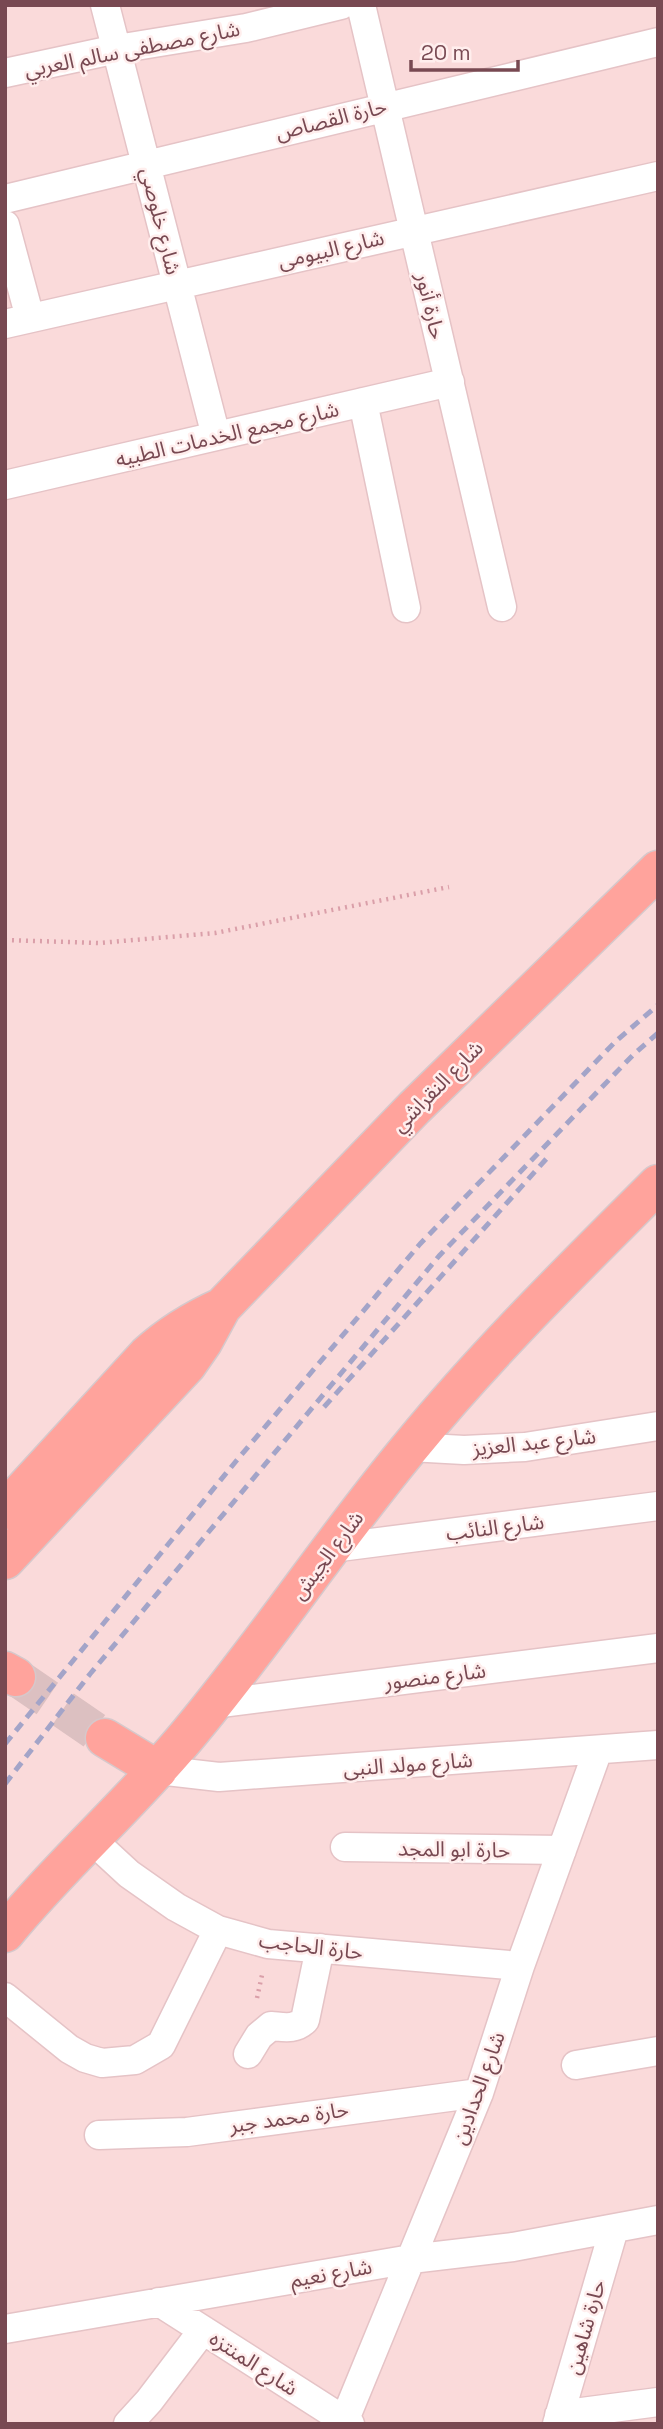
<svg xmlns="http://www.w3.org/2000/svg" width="663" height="2429" viewBox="0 0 663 2429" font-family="'Space Grotesk','Noto Sans Arabic',sans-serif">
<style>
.residential{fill:#fadada}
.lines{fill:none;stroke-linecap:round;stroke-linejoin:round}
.primary-tunnel{stroke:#dcc0c1;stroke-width:38;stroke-dasharray:38 19;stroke-linecap:butt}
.minor-casing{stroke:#e5c3c6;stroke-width:31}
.primary-casing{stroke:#d6c8cb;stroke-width:41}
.path{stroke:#da9fa9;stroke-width:4.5;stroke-dasharray:2 5;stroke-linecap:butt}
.minor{stroke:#fff;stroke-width:28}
.primary{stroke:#ffa39c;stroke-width:38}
.rail{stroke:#a3a4c8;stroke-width:5;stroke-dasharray:10 7;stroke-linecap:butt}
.labels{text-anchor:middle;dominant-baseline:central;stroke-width:5;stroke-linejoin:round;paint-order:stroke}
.street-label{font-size:21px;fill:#784952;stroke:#ffeeed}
</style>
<rect width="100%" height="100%" fill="#fde7e6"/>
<path class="residential" d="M5 5H658V2424H5Z"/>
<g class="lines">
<path class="primary-tunnel" d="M16 1677 105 1738"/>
<defs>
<path id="minor" d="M105 5 216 436
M361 5 502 607
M5 73 117 49 246 28 341 5
M5 199 658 42
M5 225 30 318
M5 324 658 176
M363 402 406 608
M5 485 450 382
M410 1447 464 1450 525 1447 658 1426
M332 1548 658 1506
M213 1704 658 1648
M158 1770 219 1777 658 1745
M90 1838 129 1874 176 1907 218 1930 268 1944 520 1966
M345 1847 562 1850
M5 1997 69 2049 85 2058 102 2063 135 2060 161 2045 218 1930
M248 2054 259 2036 271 2026C284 2027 295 2030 305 2020L320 1948
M576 2065 658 2051
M99 2135 187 2132 479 2093
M159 2302 350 2424
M5 2329 411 2259 513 2247 658 2220
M559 2415 658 2402
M128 2424 149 2401 203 2330
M343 2424 479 2093 520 1966 598 1750
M557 2424 614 2229"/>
<path id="primary" d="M5 1510 147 1355C170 1334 193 1320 222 1307
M5 1560 187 1365 203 1342 222 1307 414 1108 658 870
M5 1671 16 1677
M105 1738 158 1770
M5 1933C63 1862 133 1802 191 1731 268 1639 334 1538 411 1446 487 1353 573 1269 658 1184"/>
</defs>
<use href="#minor" class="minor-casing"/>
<use href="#primary" class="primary-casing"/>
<path class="path" d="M5 940 99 943 215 933 449 887
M257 1998 262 1975"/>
<use href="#minor" class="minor"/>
<use href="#primary" class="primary"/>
<path class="rail" d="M324 1407 548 1157
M5 1744 237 1460 420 1244 616 1041 658 1005
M5 1784 90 1674 439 1256 633 1055 658 1033"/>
</g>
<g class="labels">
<g class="street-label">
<text transform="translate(132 49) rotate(-11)">شارع مصطفى سالم العربي</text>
<text transform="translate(331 119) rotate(-14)">حارة القصاص</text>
<text transform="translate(161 221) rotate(76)">شارع خلوصي</text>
<text transform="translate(331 249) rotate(-13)">شارع البيومى</text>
<text transform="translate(431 306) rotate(77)">حارة أنور</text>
<text transform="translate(227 434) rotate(-13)">شارع مجمع الخدمات الطبيه</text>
<text transform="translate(437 1086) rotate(-45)">شارع النقراشي</text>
<text transform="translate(534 1442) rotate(-6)">شارع عبد العزيز</text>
<text transform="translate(495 1527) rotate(-7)">شارع النائب</text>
<text transform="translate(327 1555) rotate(-53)">شارع الجيش</text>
<text transform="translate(435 1676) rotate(-7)">شارع منصور</text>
<text transform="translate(408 1764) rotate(-4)">شارع مولد النبى</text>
<text transform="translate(454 1849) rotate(1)">حارة ابو المجد</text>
<text transform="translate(311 1946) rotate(7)">حارة الحاجب</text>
<text transform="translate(478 2088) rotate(-70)">شارع الحدادين</text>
<text transform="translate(289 2117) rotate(-8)">حارة محمد جبر</text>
<text transform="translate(331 2273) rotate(-10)">شارع نعيم</text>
<text transform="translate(585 2327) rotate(-74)">حارة شاهين</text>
<text transform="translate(254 2363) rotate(33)">شارع المنتزه</text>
</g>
</g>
<rect width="663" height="2429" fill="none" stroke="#784952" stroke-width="14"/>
<path d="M411 60v10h107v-10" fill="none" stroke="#784952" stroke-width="3.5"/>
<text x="421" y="60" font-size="21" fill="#784952" stroke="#ffeeed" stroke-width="5" paint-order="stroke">20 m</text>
</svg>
